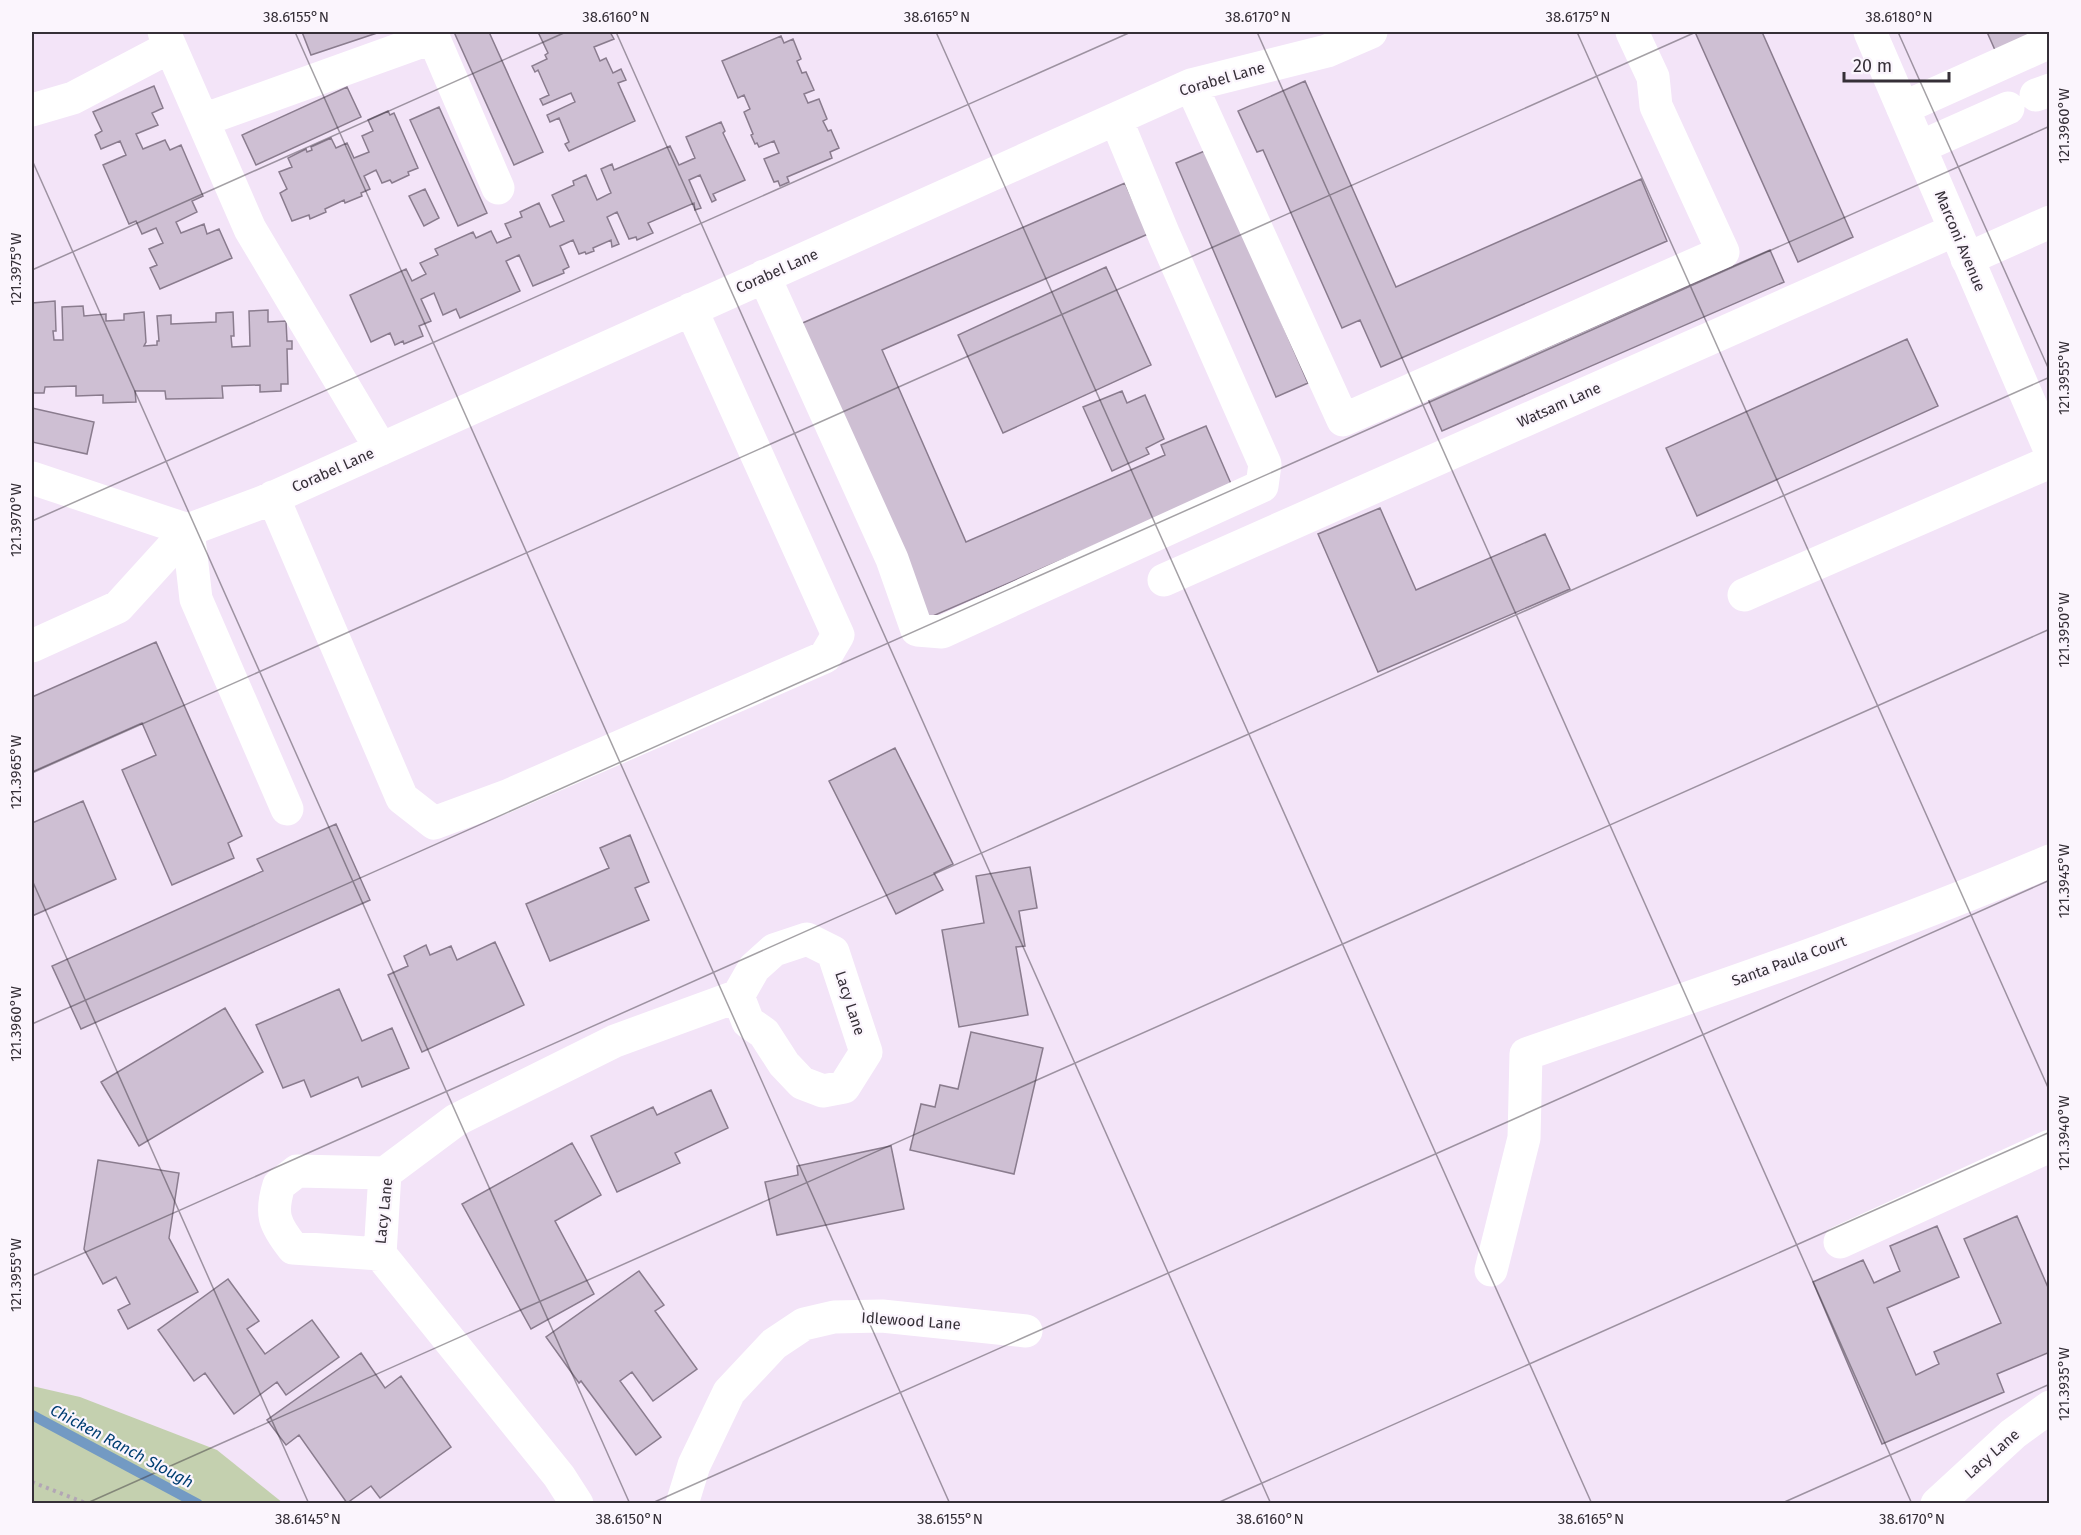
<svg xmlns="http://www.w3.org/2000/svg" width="2081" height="1535" viewBox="0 0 2081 1535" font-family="'Fira Sans',sans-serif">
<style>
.park{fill:#c4d0af}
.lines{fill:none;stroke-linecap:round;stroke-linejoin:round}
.stream{stroke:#739ac3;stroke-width:10}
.building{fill:#cebfd3;stroke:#8a7c8e;stroke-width:1.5}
.path{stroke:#b2a6b5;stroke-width:4;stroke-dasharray:3 4.5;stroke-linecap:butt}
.minor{stroke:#fff;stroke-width:33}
.major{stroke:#fff;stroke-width:33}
.ticks{fill:none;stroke:#352f37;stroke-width:1.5;stroke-opacity:0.45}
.labels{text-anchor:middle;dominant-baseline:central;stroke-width:4.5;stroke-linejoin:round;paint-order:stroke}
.street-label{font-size:15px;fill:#352f37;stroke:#fbf5fd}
.water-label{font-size:16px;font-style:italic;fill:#003e71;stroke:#fbf5fd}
.neatline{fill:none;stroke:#352f37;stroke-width:2}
.ticks-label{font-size:15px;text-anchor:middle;fill:#352f37}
</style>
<rect width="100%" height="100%" fill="#f3e4f8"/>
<path class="park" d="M32 1386 80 1397 217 1450 283 1503H32Z"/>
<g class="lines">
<path class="stream" d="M32 1415 198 1504"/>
</g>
<path class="building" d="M302 32H380L311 55Z
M454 32H489L543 152 514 165Z
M538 32H610L614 39 594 47 600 61 606 58 613 73 621 69 626 80 618 83 635 121 569 151 565 144 569 142 559 118 550 122 547 115 575 102 571 93 543 105 540 99 549 95 538 70 535 72 532 66 547 59 545 55 548 53Z
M1695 32H1762L1853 237 1798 262Z
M1987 32H2037L1995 50Z
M781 36 784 43 793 39 801 59 797 61 802 73 806 72 814 90 804 94 808 103 819 99 827 119 823 121 828 131 831 130 839 148 830 152 832 158 787 177 789 182 780 186 778 181 774 182 764 159 779 153 774 141 759 147 757 143 755 144 751 135 753 134 744 112 750 109 744 95 738 98 722 61Z
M1305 81 1396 287 1641 179 1667 241 1381 367 1360 320 1342 328 1263 150 1257 152 1238 111Z
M154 86 163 108 152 113 158 125 136 134 143 149 165 140 170 150 181 145 203 196 192 201 197 212 176 222 181 233 204 224 207 234 219 229 232 258 160 289 150 268 157 265 149 249 163 243 156 228 142 234 136 221 129 224 103 165 126 155 120 141 101 149 95 135 102 131 93 112Z
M347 87 361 117 256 165 242 135Z
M439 107 487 213 458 226 410 120Z
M388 111 390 115 394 113 418 168 408 172 409 175 392 183 390 180 382 183 376 170 364 176 370 189 361 193 362 196 345 203 344 200 325 209 326 212 310 219 309 215 292 221 280 193 287 189 279 172 292 167 288 158 306 149 307 152 312 150 311 147 331 138 336 148 347 143 354 158 369 152 362 136 373 131 368 120Z
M721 122 725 131 723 133 745 180 713 194 716 200 712 202 700 175 689 180 701 208 695 210 694 203 648 223 653 233 637 240 636 237 629 239 617 212 607 217 619 244 612 247 611 240 593 248 594 251 586 254 585 252 579 254 573 240 560 246 569 267 563 270 564 273 533 286 519 255 506 261 520 291 460 318 456 309 443 315 434 293 421 299 431 321 419 326 423 336 404 344 403 341 395 345 390 333 371 342 350 295 406 269 412 281 426 274 420 263 438 255 435 249 473 232 476 238 491 231 497 243 511 237 505 224 522 217 520 212 539 203 550 227 564 221 552 195 574 185 573 181 586 175 597 200 611 193 601 169 612 164 614 170 670 146 679 165 695 158 686 137Z
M1207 150 1308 383 1276 397 1176 163Z
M1125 183 1148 234 882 350 966 542 1165 455 1161 445 1206 426 1232 486 926 619 798 325Z
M425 189 439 218 424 226 409 196Z
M1770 250 1784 282 1442 431 1428 399Z
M1106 267 1151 365 1003 433 958 335Z
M55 301 56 331H53L54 340H63L62 307 83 306 84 316 106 314V321L124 320V314L144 312 146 342 144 346 157 345V341H159L157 316 171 315V324L216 322V313L233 312 234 336H231L232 347 250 346 249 311 268 310V322L286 321 287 341H292V349H287L288 384H281V391L260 392V385L222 386 223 398 166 399 165 391H135L136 402 103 403V395L76 396V386L45 387 44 393H32V303Z
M1907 339 1938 406 1697 516 1666 448Z
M1122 391 1127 403 1145 395 1164 439 1146 448 1149 454 1112 471 1083 407Z
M32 408 94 422 87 454 32 442Z
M1380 508 1416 590 1545 534 1570 589 1378 672 1318 534Z
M156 642 242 836 228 843 234 858 172 885 122 770 156 755 142 723 32 772V697Z
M895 748 953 864 934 873 943 890 896 914 829 781Z
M83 801 116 879 32 916V823Z
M336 824 370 900 81 1029 52 966 263 871 257 859Z
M630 835 649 882 635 888 649 920 550 961 526 904 609 868 600 848Z
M1030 867 1037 908 1019 911 1025 946 1016 947 1028 1015 959 1027 942 930 984 923 976 876Z
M495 942 524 1005 422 1052 388 975 408 966 404 956 426 945 430 955 451 946 457 960Z
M339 989 362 1041 392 1028 409 1068 362 1087 358 1077 311 1097 304 1080 283 1088 256 1025Z
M225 1008 263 1072 139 1146 101 1082Z
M971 1032 1043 1048 1014 1174 910 1150 921 1104 935 1107 940 1085 958 1089Z
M711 1090 728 1128 675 1153 680 1163 617 1192 591 1136 653 1107 657 1115Z
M572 1143 601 1195 555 1221 594 1294 531 1329 462 1204Z
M891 1146 904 1209 777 1235 765 1182 798 1175 797 1166Z
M98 1160 179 1173 169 1238 198 1292 128 1329 118 1310 130 1304 116 1277 103 1284 84 1249Z
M2017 1216 2050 1292V1352L1997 1374 2004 1392 1882 1444 1813 1282 1863 1260 1874 1283 1900 1271 1890 1246 1937 1226 1959 1277 1887 1308 1916 1375 1939 1364 1934 1352 2001 1323 1964 1239Z
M639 1271 664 1305 655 1311 697 1369 653 1401 632 1372 620 1381 661 1437 636 1455 581 1381 579 1383 546 1337Z
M228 1279 259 1321 247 1329 265 1354 312 1320 339 1357 286 1395 277 1382 234 1414 205 1373 194 1381 158 1330Z
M361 1353 385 1388 401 1376 451 1447 380 1498 371 1486 347 1503 299 1435 286 1445 267 1420Z"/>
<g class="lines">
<path class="path" d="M32 1482 88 1504"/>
<path class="minor" d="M164 32 250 229 381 449
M431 32 498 188
M1191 85 1343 420 1723 252 1656 106 1653 77 1632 32
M2036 95 2050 90
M1903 108 2050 42
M32 110 73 98 170 47
M203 120 434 37
M1920 147 2008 108
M1967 259 2050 222
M764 276 892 559 917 630 942 632 1262 486 1265 464 1164 235 1116 119
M32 478 188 530
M273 497 402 798 434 823 507 796 825 657 838 635 691 309
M188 530 196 599 287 809
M1164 580 1955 230
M1744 595 2050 462
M32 646 118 607 188 530 263 502 1191 85 1327 51 1371 32
M1840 1242 2050 1146
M380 1254 293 1248C274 1224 270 1214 279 1185L297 1171 385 1173
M1491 1270 1524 1138 1526 1054C1702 993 1879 934 2050 861
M577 1504 559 1476 380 1254 385 1173 456 1120 615 1041 738 996 754 968 774 950 807 939 833 952 866 1052 844 1087 823 1091 802 1083 784 1064 764 1033 748 1022 738 996
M682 1504 694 1465 729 1392 774 1344 804 1324 834 1317 882 1316 1026 1331
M1937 1504 2013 1434 2050 1407"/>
<path class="major" d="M1870 32 2050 450"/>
</g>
<path class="ticks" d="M295 32 950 1504M616 32 1271 1504M936 32 1592 1504M1257 32 1912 1504M1577 32 2050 1092M1898 32 2050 372M32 160 630 1504M32 270 566 32M32 521 1131 32M32 773 1696 32M32 880 309 1504M32 1024 2050 126M32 1276 2050 377M85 1504 2050 629M650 1504 2050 880M1215 1504 2050 1132M1780 1504 2050 1384"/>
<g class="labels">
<g class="street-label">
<text transform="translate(1222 79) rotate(-16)">Corabel Lane</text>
<text transform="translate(1960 241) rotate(67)">Marconi Avenue</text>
<text transform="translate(777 271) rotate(-24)">Corabel Lane</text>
<text transform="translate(1559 405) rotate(-24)">Watsam Lane</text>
<text transform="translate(333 470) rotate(-24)">Corabel Lane</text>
<text transform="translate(1789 961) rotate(-20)">Santa Paula Court</text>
<text transform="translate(850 1003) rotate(72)">Lacy Lane</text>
<text transform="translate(384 1211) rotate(-84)">Lacy Lane</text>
<text transform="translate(911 1321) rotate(4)">Idlewood Lane</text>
<text transform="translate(1992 1454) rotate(-41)">Lacy Lane</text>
</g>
<g class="water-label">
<text transform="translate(122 1446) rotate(28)">Chicken Ranch Slough</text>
</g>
</g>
<rect width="2081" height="1535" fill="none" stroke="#fbf5fd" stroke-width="66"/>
<path d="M1844 72v9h105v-9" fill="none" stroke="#352f37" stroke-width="3"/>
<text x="1853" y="72" font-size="18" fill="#352f37" stroke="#fbf5fd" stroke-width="4.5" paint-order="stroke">20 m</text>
<rect x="33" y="33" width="2015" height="1469" class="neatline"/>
<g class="ticks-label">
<text x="296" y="22">38.6155°N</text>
<text x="616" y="22">38.6160°N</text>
<text x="937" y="22">38.6165°N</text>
<text x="1258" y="22">38.6170°N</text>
<text x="1578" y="22">38.6175°N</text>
<text x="1899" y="22">38.6180°N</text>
<text transform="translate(2064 126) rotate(-90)" y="5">121.3960°W</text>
<text transform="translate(16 269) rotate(-90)" y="5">121.3975°W</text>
<text transform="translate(2064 378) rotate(-90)" y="5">121.3955°W</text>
<text transform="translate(16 520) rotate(-90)" y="5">121.3970°W</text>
<text transform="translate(2064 630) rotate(-90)" y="5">121.3950°W</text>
<text transform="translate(16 772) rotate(-90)" y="5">121.3965°W</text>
<text transform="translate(2064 881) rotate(-90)" y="5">121.3945°W</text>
<text transform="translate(16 1024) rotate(-90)" y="5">121.3960°W</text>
<text transform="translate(2064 1133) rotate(-90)" y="5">121.3940°W</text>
<text transform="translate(16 1275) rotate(-90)" y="5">121.3955°W</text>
<text transform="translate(2064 1384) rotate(-90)" y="5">121.3935°W</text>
<text x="308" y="1524">38.6145°N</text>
<text x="629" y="1524">38.6150°N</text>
<text x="950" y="1524">38.6155°N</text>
<text x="1270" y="1524">38.6160°N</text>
<text x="1591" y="1524">38.6165°N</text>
<text x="1912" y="1524">38.6170°N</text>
</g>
</svg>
